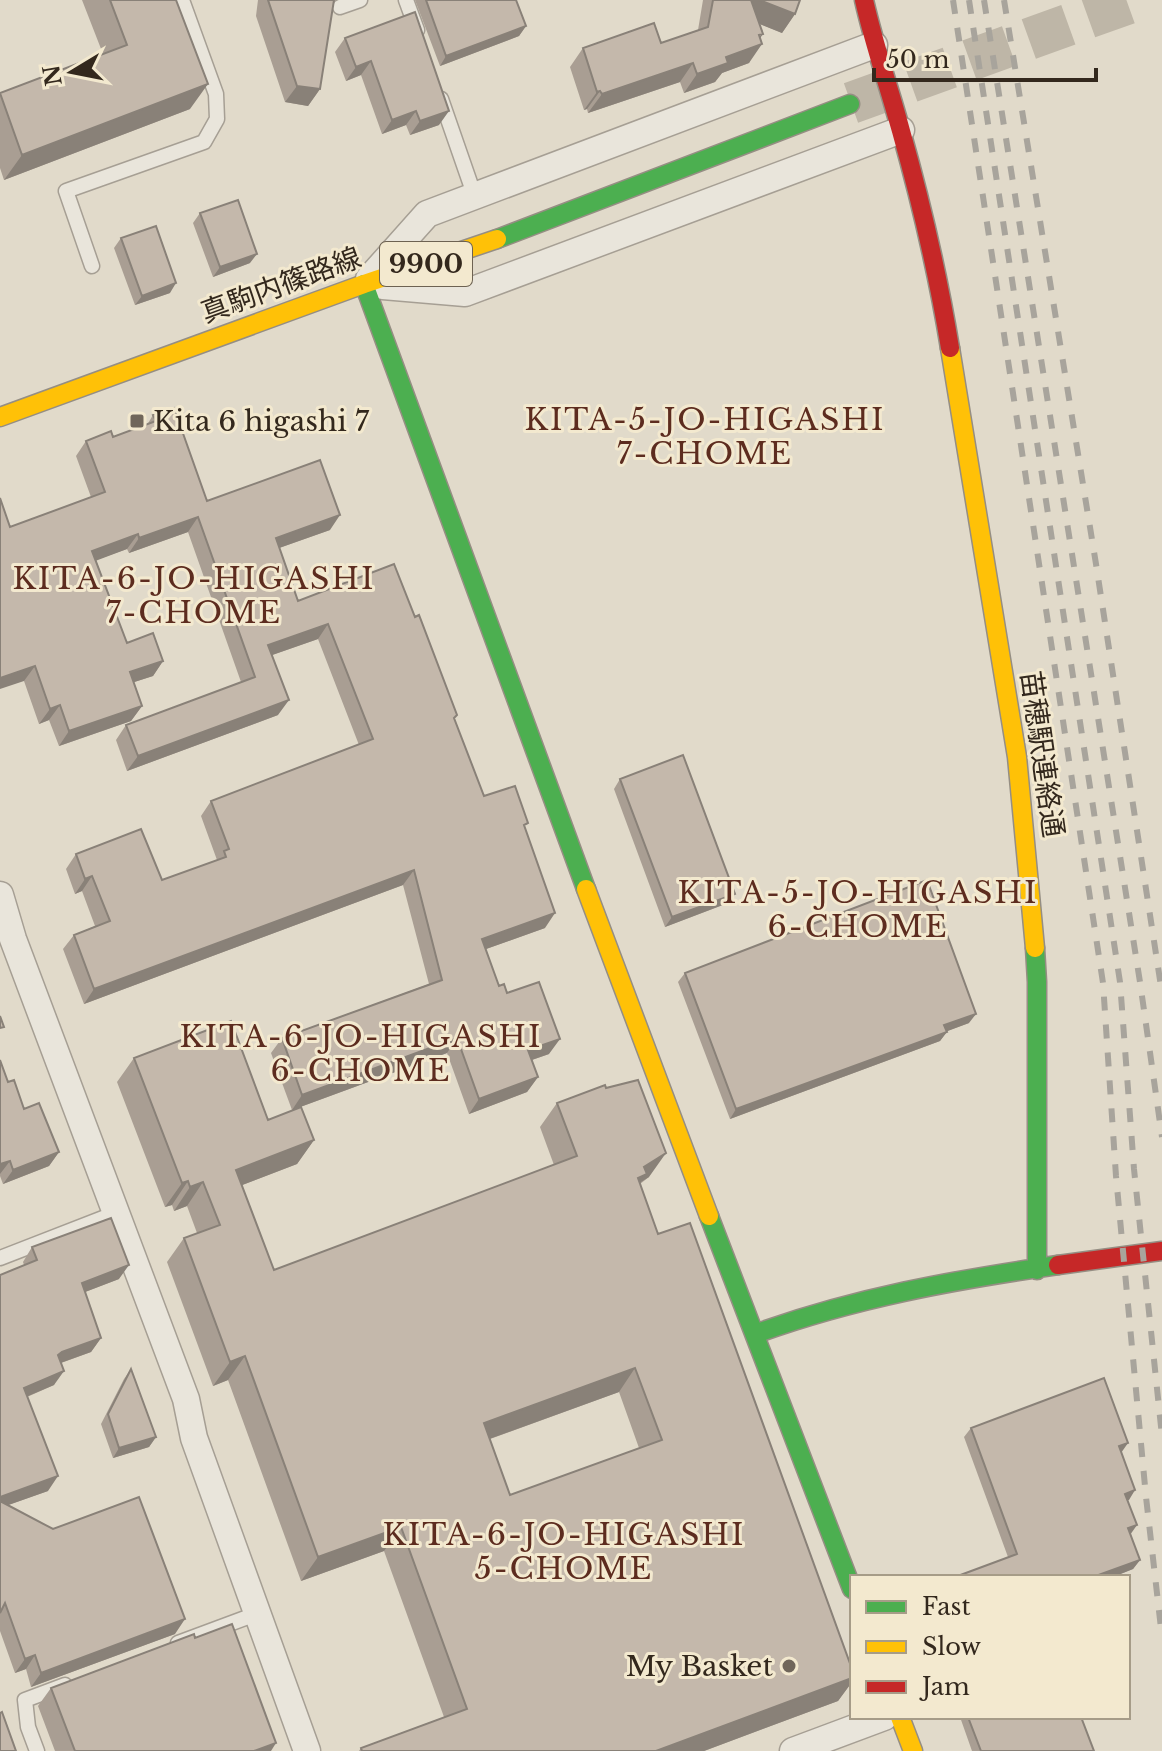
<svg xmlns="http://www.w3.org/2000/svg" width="1162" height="1751" viewBox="0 0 1162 1751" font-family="'Libre Baskerville','Noto Sans JP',serif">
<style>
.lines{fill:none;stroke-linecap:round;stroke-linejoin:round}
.primary-tunnel{stroke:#beb6a7;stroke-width:42;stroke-dasharray:42 21;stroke-linecap:butt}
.lane-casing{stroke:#a69f94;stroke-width:17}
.street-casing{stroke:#a69f94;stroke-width:29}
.fast-casing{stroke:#958e83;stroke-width:21}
.slow-casing{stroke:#958e83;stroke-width:21}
.jam-casing{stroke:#958e83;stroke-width:21}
.lane{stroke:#e9e5db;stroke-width:14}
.street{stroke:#e9e5db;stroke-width:26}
.fast{stroke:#4caf50;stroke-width:18}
.slow{stroke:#ffc107;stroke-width:18}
.jam{stroke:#c62828;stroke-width:18}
.rail{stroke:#a8a49c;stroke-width:6;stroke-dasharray:14 14;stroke-linecap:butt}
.wall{fill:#a99e93;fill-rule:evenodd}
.shaded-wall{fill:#898178}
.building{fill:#c4b8ab;stroke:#898178;stroke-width:2;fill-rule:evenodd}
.poi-dot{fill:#70665a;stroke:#f3e9cf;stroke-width:3}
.labels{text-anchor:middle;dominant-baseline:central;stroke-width:6;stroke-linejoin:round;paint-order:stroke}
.shield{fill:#f3e9cf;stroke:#6d6252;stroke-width:2}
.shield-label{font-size:26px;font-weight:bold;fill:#33281d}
.street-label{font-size:28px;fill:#33281d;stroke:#f3e9cf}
.poi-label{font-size:28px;fill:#33281d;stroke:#f3e9cf;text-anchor:start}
.neighbourhood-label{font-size:30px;letter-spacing:2px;fill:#5d2c1f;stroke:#f3e9cf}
</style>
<rect width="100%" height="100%" fill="#e1daca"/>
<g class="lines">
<path class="primary-tunnel" d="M851 103 1137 0"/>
<defs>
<path id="lane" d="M406 0 417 30
M340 7 360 0
M441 99 475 197
M92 266 66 191 204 142 217 119 216 94 182 0
M0 1258 116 1213
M178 1643 256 1614
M37 1751 28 1727 25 1700 65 1685"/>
<path id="street" d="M369 279 427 214 874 45
M383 286 465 293 901 130
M0 895 13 939 186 1399 194 1438 307 1751
M793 1751 884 1717"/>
<path id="fast" d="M497 239 850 104
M364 284 586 889
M1035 948 1037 982V1270
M709 1216 852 1589
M755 1334C854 1298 954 1280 1058 1265"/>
<path id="slow" d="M950 348 1017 757 1035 948
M0 417 364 284 497 239
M586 889 709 1216
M900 1717 913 1751"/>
<path id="jam" d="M864 0C874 45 889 87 901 131 921 202 938 275 950 348
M1058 1265 1162 1251"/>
</defs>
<use href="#lane" class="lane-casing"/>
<use href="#street" class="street-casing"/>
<use href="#fast" class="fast-casing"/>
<use href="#slow" class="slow-casing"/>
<use href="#jam" class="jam-casing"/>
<use href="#lane" class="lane"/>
<use href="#street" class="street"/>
<use href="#fast" class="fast"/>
<use href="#slow" class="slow"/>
<use href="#jam" class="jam"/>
<path class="rail" d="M953 0 1103 983 1116 1176 1146 1497 1162 1637
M969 0 1120 982 1134 1169 1162 1436
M984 0 1140 982 1162 1137
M1004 0 1096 564 1162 993"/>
</g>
<path class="wall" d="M82 0H176L190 109 4 180 0 168V93L103 54Z
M258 0H334L320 89 308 106 285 102 256 16Z
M415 0H470L526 26 519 36 440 66Z
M703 0H800L795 14 782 33 760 24V38L749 63 722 73 715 82 684 93 680 82 588 113 587 109 584 110 570 67 583 48 661 43 698 30Z
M345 38 439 125 410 135 406 125 382 134 361 75 346 81 335 52Z
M200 213 250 263 213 277 193 223Z
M121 238 170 293 135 305 114 248Z
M153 415 207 501 330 530 279 548 298 601 454 719 484 796 525 828 545 928 486 949 499 986 507 993 549 1054 532 1060 538 1077 527 1092 469 1114 447 1053 292 1110 271 1053 282 1038 429 984 403 885 84 1004 63 949 74 935 95 926 82 891 75 894 66 869 76 854 162 880 217 860 201 816 211 801 359 745 318 639 272 655 278 715 127 771 116 740 126 725 241 682 188 532 129 553 127 549 96 560 127 643 163 661 153 676 134 682 142 706 131 721 59 746 49 720 39 724 24 681 10 527 91 497 76 456 86 441 113 437 147 425Z
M620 779 728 903 665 927 614 789Z
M685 973 969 1023 947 1031 940 1041 730 1119 678 982Z
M134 1058 314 1140 297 1164 242 1185 274 1270 554 1165 540 1127 557 1103 649 1177 640 1184 658 1234 852 1669V1682L838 1701 704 1751H359L361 1748 444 1717 384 1551 301 1581 228 1380 213 1386 167 1262 184 1238 197 1233 187 1206 174 1211 172 1205 165 1207 117 1082ZM619 1392 639 1448 510 1495 490 1439Z
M0 1060 8 1082 24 1109 59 1152 49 1166 3 1184 0 1176Z
M32 1247 119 1279 85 1292 101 1338 91 1352 61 1363 54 1385 27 1397 48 1491 8 1505 175 1634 31 1687 26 1669 15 1673 0 1631V1275L24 1265 23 1262Z
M131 1369 156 1437 149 1447 113 1458 101 1424 124 1379Z
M971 1428 1121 1452 1135 1490 1127 1500 1130 1534 1140 1560 1133 1569 1113 1577H955L1008 1557 964 1437Z
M195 1638 271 1751H55L38 1706 51 1688Z
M960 1717H1081L1094 1751H972Z"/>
<path class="shaded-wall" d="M748 0H759L795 14 782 33 737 15Z
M526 26 519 36 440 66 446 56Z
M763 34 754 47 762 44 749 63 722 73 715 82 684 93 697 74Z
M371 61 361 75 346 81 356 67Z
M693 63 680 82 588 113 602 94Z
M208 84 190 109 4 180 22 155Z
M297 86 320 89 308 106 285 102Z
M600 91 587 109 584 110 597 92Z
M416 111 406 125 382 134 392 120Z
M449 111 439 125 410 135 420 121Z
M257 254 250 263 213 277 220 267Z
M176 283 170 293 135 305 142 296Z
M340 515 330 530 265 553 276 538Z
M198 517 188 532 129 553 139 538Z
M138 534 127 549 82 566 92 551Z
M328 624 318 639 258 660 268 645Z
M163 661 153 676 119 687 130 672Z
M35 666 24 681 0 689V678Z
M289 700 278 715 127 771 138 756Z
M60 705 49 720 39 724 50 709Z
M142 706 131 721 59 746 69 731Z
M414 870 403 885 84 1004 94 989Z
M92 876 82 891 75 894 85 879Z
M735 894 728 903 665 927 672 917Z
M555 913 545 928 472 954 482 939Z
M976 1014 969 1023 937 1035 944 1025Z
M947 1032 940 1041 730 1119 736 1109Z
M457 1038 447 1053 292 1110 302 1095Z
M560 1039 549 1054 517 1065 528 1050Z
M538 1077 527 1092 469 1114 479 1099Z
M314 1140 297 1164 219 1194 236 1170Z
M59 1152 49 1166 3 1184 13 1170Z
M666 1153 649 1177 641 1182 630 1198 621 1202 644 1167Z
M10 1161 0 1174V1164Z
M188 1181 172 1205 165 1207 182 1183Z
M203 1182 187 1206 174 1211 190 1187Z
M129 1265 119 1279 72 1297 82 1283Z
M101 1338 91 1352 52 1366 58 1355 62 1352Z
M245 1356 228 1380 213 1386 230 1362Z
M635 1368 619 1392 467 1447 484 1423Z
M64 1371 54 1385 14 1402 24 1388Z
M156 1437 149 1447 113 1458 119 1448Z
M1128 1443 1121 1453 1119 1446Z
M58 1476 48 1491 0 1508V1497Z
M1135 1490 1129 1500 1118 1503 1125 1494Z
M1137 1525 1130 1535 1128 1528Z
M401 1527 384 1551 301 1581 318 1557Z
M1140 1560 1133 1569 1113 1577H1093Z
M185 1619 175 1634 31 1687 41 1673Z
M35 1655 26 1669 15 1673 25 1659Z
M852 1678V1682L838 1701 704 1751H656Z
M276 1743 271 1751H254Z"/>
<path class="building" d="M110 0H176L208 84 22 155 0 93 127 45Z
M268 0H334L320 89 297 86Z
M426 0H516L526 26 446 56Z
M713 0H751L763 34 759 35 762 44 726 57 728 63 697 74 693 63 602 94 600 91 597 92 583 48 654 23 661 43 708 27Z
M759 0H800L795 14Z
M415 12 449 111 420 121 416 111 392 120 371 61 356 67 345 38Z
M238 200 257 254 220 267 200 213Z
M156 226 176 283 142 296 121 238Z
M174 408 207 501 320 460 340 515 276 538 298 601 394 564 415 617 419 615 457 715 454 718 484 796 515 786 528 823 524 825 555 913 482 939 499 986 504 984 507 993 539 982 560 1039 528 1050 538 1077 479 1099 457 1038 302 1095 282 1038 442 980 414 870 94 989 74 935 110 921 92 876 85 879 76 854 141 829 162 880 226 857 224 851 229 849 211 801 373 739 328 624 268 645 289 700 138 756 126 725 255 677 198 517 139 538 138 534 92 551 127 643 153 633 163 661 130 672 142 706 69 731 60 705 50 709 35 666 0 678V498L10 527 105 492 86 441 111 431 113 437 156 421 153 415Z
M683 755 735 894 672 917 620 779Z
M927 880 976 1014 944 1025 947 1032 736 1109 685 973Z
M0 1016 4 1027 0 1028Z
M231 1021 268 1120 301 1107 314 1140 236 1170 274 1270 577 1156 557 1103 605 1085 606 1088 638 1080 666 1153 644 1167 647 1174 638 1178 658 1234 690 1223 852 1669V1678L656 1751H362L361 1748 467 1709 401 1527 318 1557 245 1356 230 1362 184 1238 220 1225 203 1182 190 1187 188 1181 182 1183 134 1058ZM635 1368 662 1440 510 1495 484 1423Z
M0 1060 8 1082 14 1080 24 1109 39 1103 59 1152 13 1170 10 1161 0 1164Z
M111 1218 129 1265 82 1283 101 1338 62 1352 58 1355 64 1371 24 1388 58 1476 0 1497V1275L37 1260 32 1247Z
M131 1369 156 1437 119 1448 108 1414Z
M1104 1378 1128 1443 1119 1446 1135 1490 1125 1494 1137 1525 1128 1528 1140 1560 1093 1577H955L1017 1554 971 1428Z
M139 1497 185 1619 41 1673 35 1655 25 1659 5 1603 0 1613V1501L53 1529Z
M232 1624 276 1743 254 1751H75L51 1688 194 1634 195 1638Z
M2 1712 16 1751H0V1713Z
M968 1717H1081L1094 1751H981Z"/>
<g class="poi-dot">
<rect x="129" y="413" width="16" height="16" rx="4"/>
<circle cx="789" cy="1666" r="8"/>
</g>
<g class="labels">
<rect class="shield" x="380" y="242" width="92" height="44" rx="6"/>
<g class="shield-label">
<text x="426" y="264">9900</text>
</g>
<g class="street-label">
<text transform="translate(281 285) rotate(-20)">真駒内篠路線</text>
<text transform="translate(1042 754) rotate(82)">苗穂駅連絡通</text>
</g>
<g class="poi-label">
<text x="153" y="421">Kita 6 higashi 7</text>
<text x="773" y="1666" text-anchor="end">My Basket</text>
</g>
<g class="neighbourhood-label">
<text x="705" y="419">KITA-5-JO-HIGASHI<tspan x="705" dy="34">7-CHOME</tspan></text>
<text x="194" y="578">KITA-6-JO-HIGASHI<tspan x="194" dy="34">7-CHOME</tspan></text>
<text x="858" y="892">KITA-5-JO-HIGASHI<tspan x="858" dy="34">6-CHOME</tspan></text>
<text x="361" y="1036">KITA-6-JO-HIGASHI<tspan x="361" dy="34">6-CHOME</tspan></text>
<text x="564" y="1534">KITA-6-JO-HIGASHI<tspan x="564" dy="34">5-CHOME</tspan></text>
</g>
</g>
<rect x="850" y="1575" width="280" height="144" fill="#f3e9cf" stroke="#a69c88" stroke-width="2"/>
<rect x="866" y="1601" width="40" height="12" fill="#4caf50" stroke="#a69c88" stroke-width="2"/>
<text x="922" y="1615" font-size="24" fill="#33281d">Fast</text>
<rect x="866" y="1641" width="40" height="12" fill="#ffc107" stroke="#a69c88" stroke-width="2"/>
<text x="922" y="1655" font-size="24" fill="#33281d">Slow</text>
<rect x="866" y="1681" width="40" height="12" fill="#c62828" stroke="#a69c88" stroke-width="2"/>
<text x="922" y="1695" font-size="24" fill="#33281d">Jam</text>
<g transform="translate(72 72) rotate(260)" stroke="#f3e9cf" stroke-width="6" paint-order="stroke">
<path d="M0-6L14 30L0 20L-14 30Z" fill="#33281d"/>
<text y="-12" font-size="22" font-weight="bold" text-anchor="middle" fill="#33281d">N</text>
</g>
<path d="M874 68v12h222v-12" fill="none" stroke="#33281d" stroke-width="4"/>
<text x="886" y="68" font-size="24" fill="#33281d" stroke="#f3e9cf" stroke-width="6" paint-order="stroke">50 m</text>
</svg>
